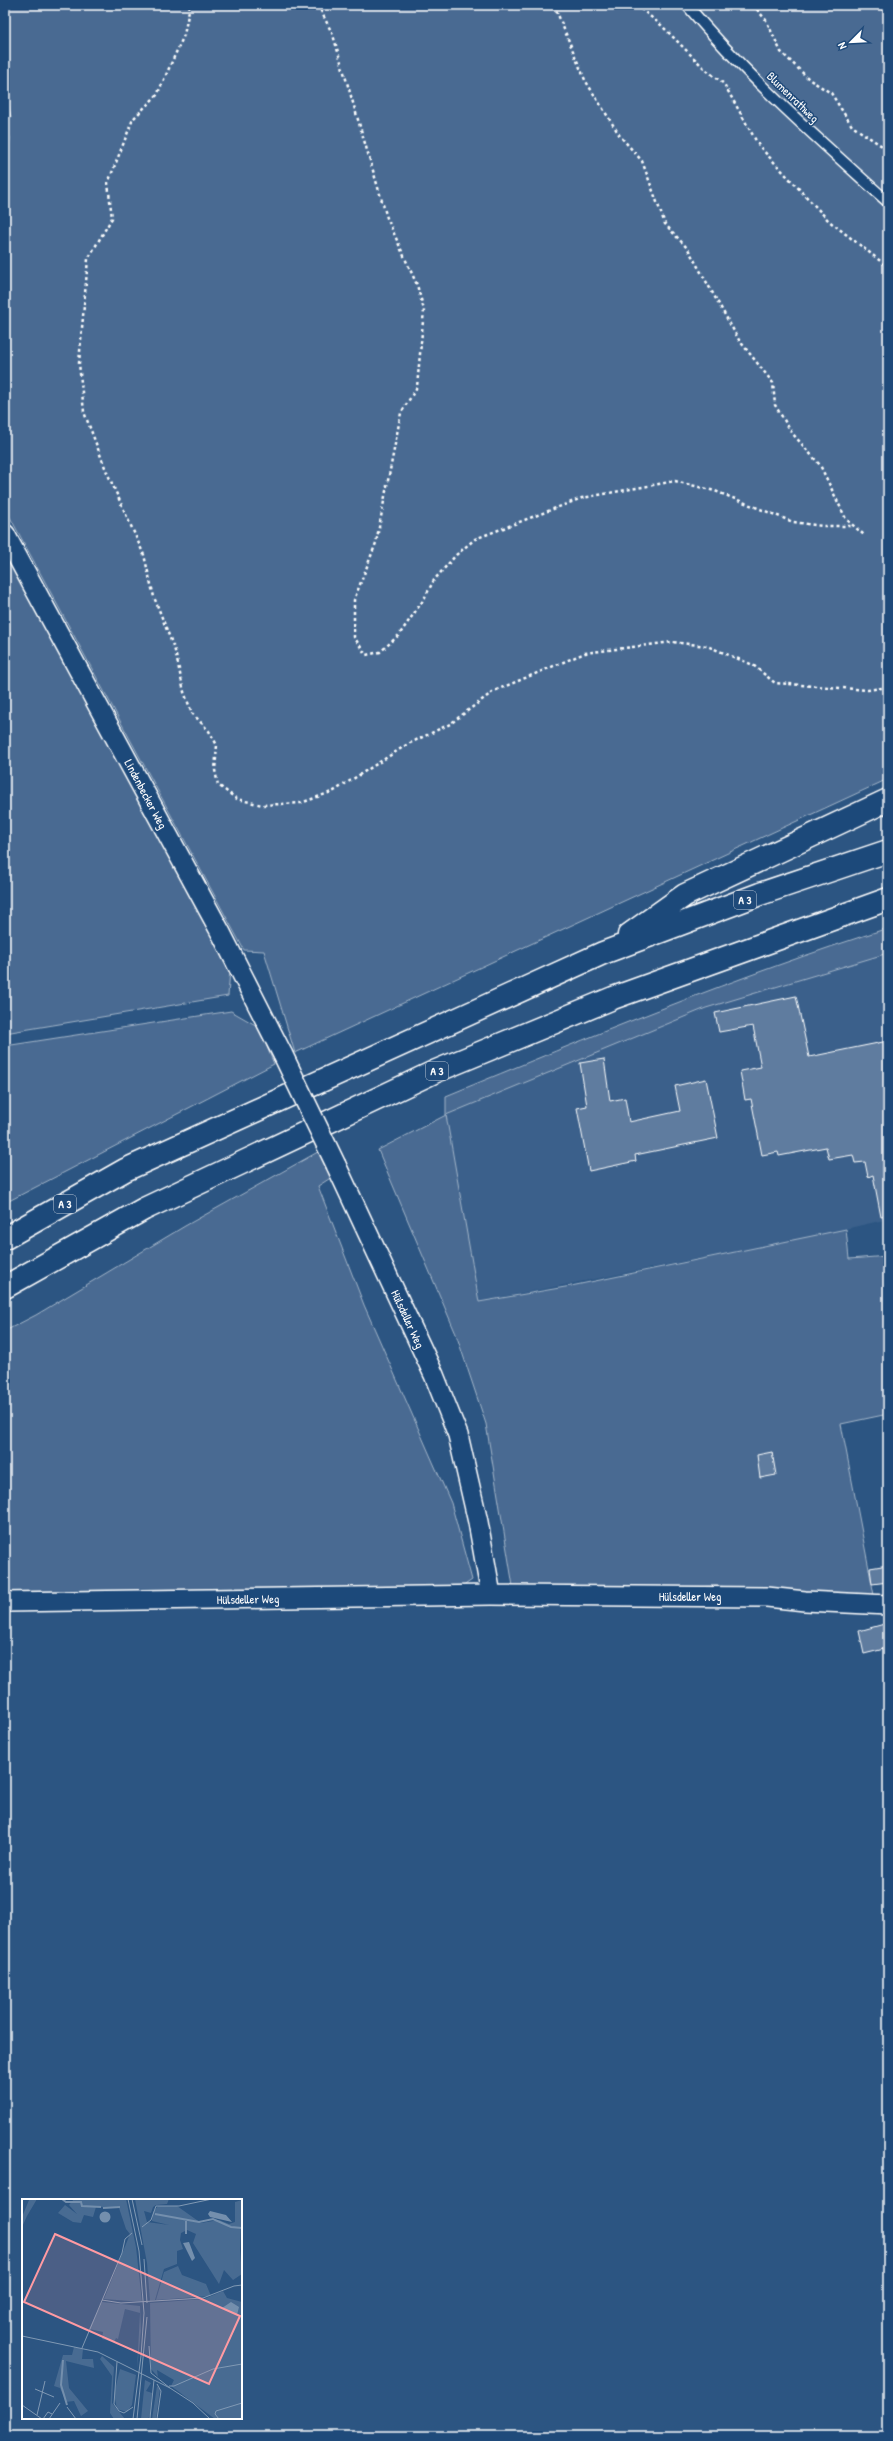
<svg xmlns="http://www.w3.org/2000/svg" width="893" height="2441" viewBox="0 0 893 2441" font-family="'Patrick Hand',sans-serif">
<style>
.built{fill:#3b618b}
.green{fill:#486b92;stroke:#a4b5c8}
.water{fill:#748fad;stroke:#acbcce}
.building{fill:#5e7c9f;stroke:#fff}
.lines{fill:none;stroke-linecap:round;stroke-linejoin:round}
.lane-casing{stroke:#fff;stroke-width:13}
.street-casing{stroke:#fff;stroke-width:22}
.highway-casing{stroke:#fff;stroke-width:25}
.path{stroke:#fff;stroke-width:2.5;stroke-dasharray:3 3;stroke-linecap:butt}
.lane{stroke:#1f4a7a;stroke-width:10}
.street{stroke:#1f4a7a;stroke-width:19}
.highway{stroke:#1f4a7a;stroke-width:22}
.street-bridge-casing{stroke:#fff;stroke-width:22;stroke-linecap:butt}
.street-bridge{stroke:#1f4a7a;stroke-width:19}
.labels{text-anchor:middle;dominant-baseline:central;stroke-width:3;stroke-linejoin:round;paint-order:stroke}
.shield{fill:#1f4a7a;stroke:#bcc9d7;stroke-width:1}
.shield-label{font-size:11px;font-weight:bold;fill:#fff}
.street-label{font-size:12px;fill:#fff;stroke:#1f4a7a}
.inset-river{fill:none;stroke:#748fad;stroke-width:2}
.inset-road{fill:none;stroke:#8099b4;stroke-width:1}
.view{fill:#ff9aa2;fill-opacity:0.15;stroke:#ff9aa2;stroke-width:2}
.inset-edge{fill:none;stroke:#fff;stroke-width:2}
</style>
<rect width="100%" height="100%" fill="#2c5582"/>
<filter id="ink" filterUnits="userSpaceOnUse"><feTurbulence type="fractalNoise" baseFrequency=".025" numOctaves="2"/><feDisplacementMap in="SourceGraphic" scale="8" xChannelSelector="R" yChannelSelector="G"/><feConvolveMatrix kernelMatrix="1 2 1 2 8 2 1 2 1" color-interpolation-filters="sRGB"/></filter>
<g filter="url(#ink)">
<path class="built" d="M888 953V1219L815 1236 478 1302 446 1114 706 1008Z"/>
<path class="green" d="M5 5H888V779L295 1053 264 951 244 950 5 508Z
M5 547 230 969 228 996 5 1033Z
M888 928V953L706 1008 446 1115 479 1302 571 1286 846 1229 849 1259 888 1256V1414L841 1424 874 1595 715 1586 663 1588 513 1586 486 1424 456 1334 378 1150 446 1115V1096C592 1036 737 976 888 928Z
M231 1011 259 1027 274 1064 5 1203V1046Z
M325 1148 332 1177 318 1186 364 1305 451 1503 472 1580 459 1589 5 1595V1331L36 1315 185 1226Z"/>
<path class="water" d="M5 87 11 117 5 122Z
M5 130 10 137 5 215Z"/>
<path class="building" d="M796 996 809 1057 888 1041V1216L881 1217 873 1175 868 1177 865 1162 855 1163 853 1155 829 1159 826 1147 779 1156 778 1152 762 1155 751 1099 745 1100 740 1071 761 1067 753 1026 719 1032 715 1013Z
M604 1059 610 1101 625 1098 629 1122 680 1111 675 1086 706 1079 718 1138 635 1155 636 1161 589 1171 577 1108 587 1106 580 1063Z
M772 1452 776 1475 760 1478 757 1455Z
M888 1565V1582L872 1584 870 1568Z
M888 1623V1648L864 1654 859 1631Z"/>
<g class="lines">
<defs>
<path id="lane" d="M687 5C747 77 818 139 888 202"/>
<path id="street" d="M5 534 221 933 283 1055
M336 1165 434 1375 458 1435 478 1522 491 1595
M5 1602 491 1595 767 1597 805 1601 888 1605"/>
<path id="highway" d="M629 935 685 895 888 800
M5 1238 125 1170 603 953 760 894 888 851
M5 1287 144 1209 434 1072 613 998 888 899"/>
</defs>
<use href="#lane" class="lane-casing"/>
<use href="#street" class="street-casing"/>
<use href="#highway" class="highway-casing"/>
<path class="path" d="M190 5 184 35 157 95 133 119 108 183 112 218 88 259 79 363 84 412 106 470 144 555 154 597 175 651 184 692 192 713 209 731 217 745 215 770 218 785 237 799 262 805 301 803 334 791 408 744 450 724 494 691 585 653 672 642 707 646 753 665 775 683 868 690 888 687
M318 5 333 35 387 218 417 285 424 310 417 387 401 413 376 543 354 600V637L366 655 380 652 399 635 424 599 434 580 456 555 475 539 582 498 675 481 715 491 793 522 822 526H853
M554 5 585 80 620 136 642 161 665 224 688 249 739 340 773 383 775 405 792 433 820 465 846 519 864 535
M636 5 661 25 705 69 724 84 759 146 829 221 888 267
M753 5 766 20 781 52 810 80 831 93 852 126 888 150"/>
<use href="#lane" class="lane"/>
<use href="#street" class="street"/>
<use href="#highway" class="highway"/>
<defs>
<path id="street-bridge" d="M283 1055 336 1165"/>
</defs>
<use href="#street-bridge" class="street-bridge-casing"/>
<use href="#street-bridge" class="street-bridge"/>
</g>
</g>
<g class="labels">
<g class="shield">
<rect x="734" y="891" width="22" height="18" rx="3"/>
<rect x="426" y="1062" width="22" height="18" rx="3"/>
<rect x="54" y="1195" width="22" height="18" rx="3"/>
</g>
<g class="shield-label">
<text x="745" y="900">A 3</text>
<text x="437" y="1071">A 3</text>
<text x="65" y="1204">A 3</text>
</g>
<g class="street-label">
<text transform="translate(793 97) rotate(44)">Blumenrathweg</text>
<text transform="translate(146 794) rotate(62)">Lindenbecker Weg</text>
<text transform="translate(408 1319) rotate(65)">Hülsdeller Weg</text>
<text x="690" y="1596">Hülsdeller Weg</text>
<text transform="translate(248 1599) rotate(-1)">Hülsdeller Weg</text>
</g>
</g>
<g transform="translate(22 2199)">
<rect width="220" height="220" fill="#2c5582"/>
<path d="M15 0 5 17 0 28V18L7 1ZM52 0H104L114 48 120 103 82 100 108 35 104 30 97 9 74 8 71 18 62 16 59 24 51 23 36 14 43 6 55 15 47 6ZM113 0H147L145 5 134 6 131 8 129 14 122 12 125 23 147 26 130 22 131 13 136 7H155L179 24 197 21 207 25 213 23V3L220 1 218 51 220 75 211 81 202 71 197 85 171 44 174 35 165 31 159 34 158 41 161 50 155 52V65L142 70 133 101 128 102 125 64ZM156 67 160 76 184 85 189 97 134 101 142 73ZM201 92 205 99 220 103V220H193L149 187 152 181 135 171 136 178 129 170 128 104 182 100ZM80 103 118 107 119 132 115 170 118 114 103 110 96 140 94 139 92 143 80 140 81 133 67 130ZM52 148 61 150 60 160H71L72 169 44 162 47 189 66 212 59 217 52 202 44 203 38 189 32 187 41 156H50ZM80 157 92 168 90 204 103 220H92L88 214 90 177 78 160ZM98 170 114 176 110 206 105 213 95 210 92 195ZM123 181 129 184 124 192 130 194 128 216 126 220H119ZM135 187 138 190 134 220H130Z" fill="#486b92"/>
<path d="M188 12 204 16 210 23 188 18 186 15ZM77.5 18a5.5 5.5 0 1 1 11 0a5.5 5.5 0 1 1-11 0ZM167 43 173 59 170 62 161 44ZM209 103 217 108 215 116 200 109Z" fill="#748fad"/>
<path class="inset-river" d="M40 0 44 3H59L60 7 79 8M81 9 98 8M133 15 177 23 191 20 209 28 220 29M164 22V35M41 161 39 186 45 206"/>
<path class="inset-road" d="M106 0 117 52 122 114 119 157 111 220M110 0 120 46M120 28 129 21 134 7H157L190 0M122 60 125 104M80 101 99 104 181 99 212 87 220 86M0 137 76 153 148 189 171 204 188 220M127 147 129 174 148 189M60 149 100 54 103 40 110 34M95 163 92 205 97 212 102 214 111 208M147 187H152L191 170 220 165M13 190 32 198M0 206 20 220M45 208 54 220M15 216 23 182M128 219 132 181M21 220 26 213 30 215M27 220 38 204M115 220 125 118M135 220 139 192 135 185M197 220 193 215 194 212 220 204"/>
<path class="view" d="M33 35 218 117 187 185 2 103Z"/>
<rect width="220" height="220" class="inset-edge"/>
</g>
<rect width="893" height="2441" fill="none" stroke="#1f4a7a" stroke-width="20"/>
<rect x="10" y="10" width="873" height="2421" fill="none" stroke="#fff" stroke-width="1.5" filter="url(#ink)"/>
<g transform="translate(851 42) rotate(246)" stroke="#1f4a7a" stroke-width="3" paint-order="stroke">
<path d="M0-3L7 15L0 10L-7 15Z" fill="#ffffff"/>
<text y="-6" font-size="11" font-weight="bold" text-anchor="middle" fill="#ffffff">N</text>
</g>
</svg>
